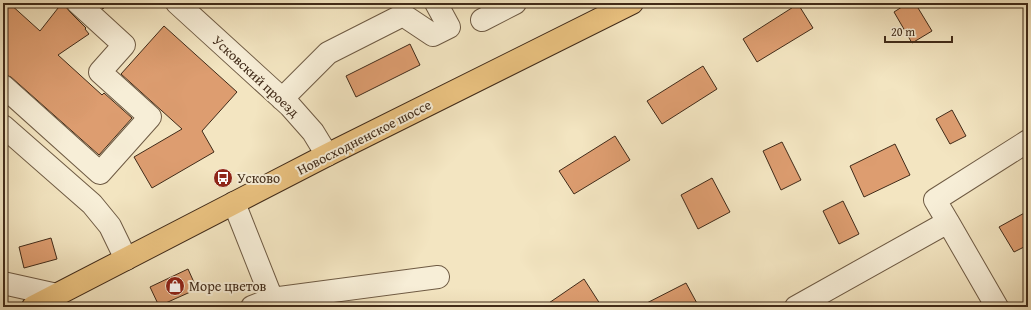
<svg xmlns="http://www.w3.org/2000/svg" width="1031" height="310" viewBox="0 0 1031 310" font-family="'Gentium Book Plus',serif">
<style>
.building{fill:#dd9d70;stroke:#412b19}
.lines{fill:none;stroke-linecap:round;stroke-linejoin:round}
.minor-casing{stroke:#6e5a43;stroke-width:24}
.major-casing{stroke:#412b19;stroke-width:24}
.minor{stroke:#f7eed7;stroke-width:22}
.major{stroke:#eac280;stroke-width:22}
.labels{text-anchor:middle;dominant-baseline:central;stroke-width:4;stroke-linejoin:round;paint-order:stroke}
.street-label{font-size:14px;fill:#412b19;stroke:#f7eed7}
.poi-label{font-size:14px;fill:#412b19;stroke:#f7eed7;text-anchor:start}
</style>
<rect width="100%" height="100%" fill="#f3e5c1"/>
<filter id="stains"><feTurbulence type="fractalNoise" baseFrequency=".005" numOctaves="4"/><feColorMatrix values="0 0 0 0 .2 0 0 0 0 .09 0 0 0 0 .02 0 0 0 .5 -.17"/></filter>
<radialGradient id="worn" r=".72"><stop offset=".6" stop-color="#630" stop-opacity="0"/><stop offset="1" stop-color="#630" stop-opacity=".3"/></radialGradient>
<path class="building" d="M3 3H9L40 31 62 3H66V7L70 12 86 28 85 29 89 34 58 55 102 95 104 93 132 118 99 155 11 77 3 74Z
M97 3H108L103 9Z
M908 3H915L932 31 912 43 894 12Z
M798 4 813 28 757 62 743 39Z
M164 26 237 92 202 131 214 152 152 188 134 157 182 129 121 74Z
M410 44 420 65 356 97 346 76Z
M703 66 717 89 662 124 647 101Z
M952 110 966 136 950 144 936 119Z
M615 136 630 160 574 194 559 171Z
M782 142 801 180 781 190 763 151Z
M895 144 910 175 864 197 850 166Z
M712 178 730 212 698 229 681 195Z
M843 201 859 234 839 244 823 211Z
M1028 211V245L1014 252 999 227Z
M51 238 57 259 24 268 19 247Z
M188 269 197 289 159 306 150 287Z
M584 279 602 307H543Z
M686 283 699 307H639Z"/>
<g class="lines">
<defs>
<path id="minor" d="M177 3 290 106 313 132 327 155
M482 20 515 3
M3 86 100 173 150 117 100 72 124 45 78 3
M282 99 328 53 403 15 433 35 449 27 436 3
M3 126 92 204 110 226 126 259
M234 203 272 299 279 307
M948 222 997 307
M3 283 57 295
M252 307 272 299 438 277
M796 307 948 222 935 200 1028 141"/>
<path id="major" d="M33 307 327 155 632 3"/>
</defs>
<use href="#minor" class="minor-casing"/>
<use href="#major" class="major-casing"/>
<use href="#minor" class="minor"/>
<use href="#major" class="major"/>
</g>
<defs>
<symbol id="bus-disc" viewBox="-11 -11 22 22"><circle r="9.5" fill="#8f2418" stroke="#f7eed7"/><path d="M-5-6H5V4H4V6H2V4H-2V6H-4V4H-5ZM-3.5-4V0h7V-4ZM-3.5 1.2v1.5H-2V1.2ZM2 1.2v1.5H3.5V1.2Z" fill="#fff"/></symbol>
<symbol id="shop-disc" viewBox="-11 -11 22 22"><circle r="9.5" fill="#8f2418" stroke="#f7eed7"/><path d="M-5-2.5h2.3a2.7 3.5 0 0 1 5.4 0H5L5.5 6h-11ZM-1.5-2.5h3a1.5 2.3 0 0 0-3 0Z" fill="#fff"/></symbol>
</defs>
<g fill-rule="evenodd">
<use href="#bus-disc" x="212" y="167" width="22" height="22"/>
<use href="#shop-disc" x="164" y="275" width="22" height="22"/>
</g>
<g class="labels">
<g class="street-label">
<text transform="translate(256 76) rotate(43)">Усковский проезд</text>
<text transform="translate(364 137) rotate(-27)">Новосходненское шоссе</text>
</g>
<g class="poi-label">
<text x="237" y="178">Усково</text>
<text x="189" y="286">Море цветов</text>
</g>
</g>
<rect width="1031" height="310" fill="none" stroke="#f3e5c1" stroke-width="16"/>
<rect x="4" y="4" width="1023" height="302" fill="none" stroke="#412b19" stroke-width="2"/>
<rect x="8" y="8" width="1015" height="294" fill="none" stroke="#412b19"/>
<path d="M885 36v6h67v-6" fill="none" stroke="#412b19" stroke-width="2"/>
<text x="891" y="36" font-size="12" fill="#412b19" stroke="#f7eed7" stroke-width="3" paint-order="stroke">20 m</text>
<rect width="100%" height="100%" filter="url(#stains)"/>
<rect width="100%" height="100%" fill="url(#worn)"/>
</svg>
